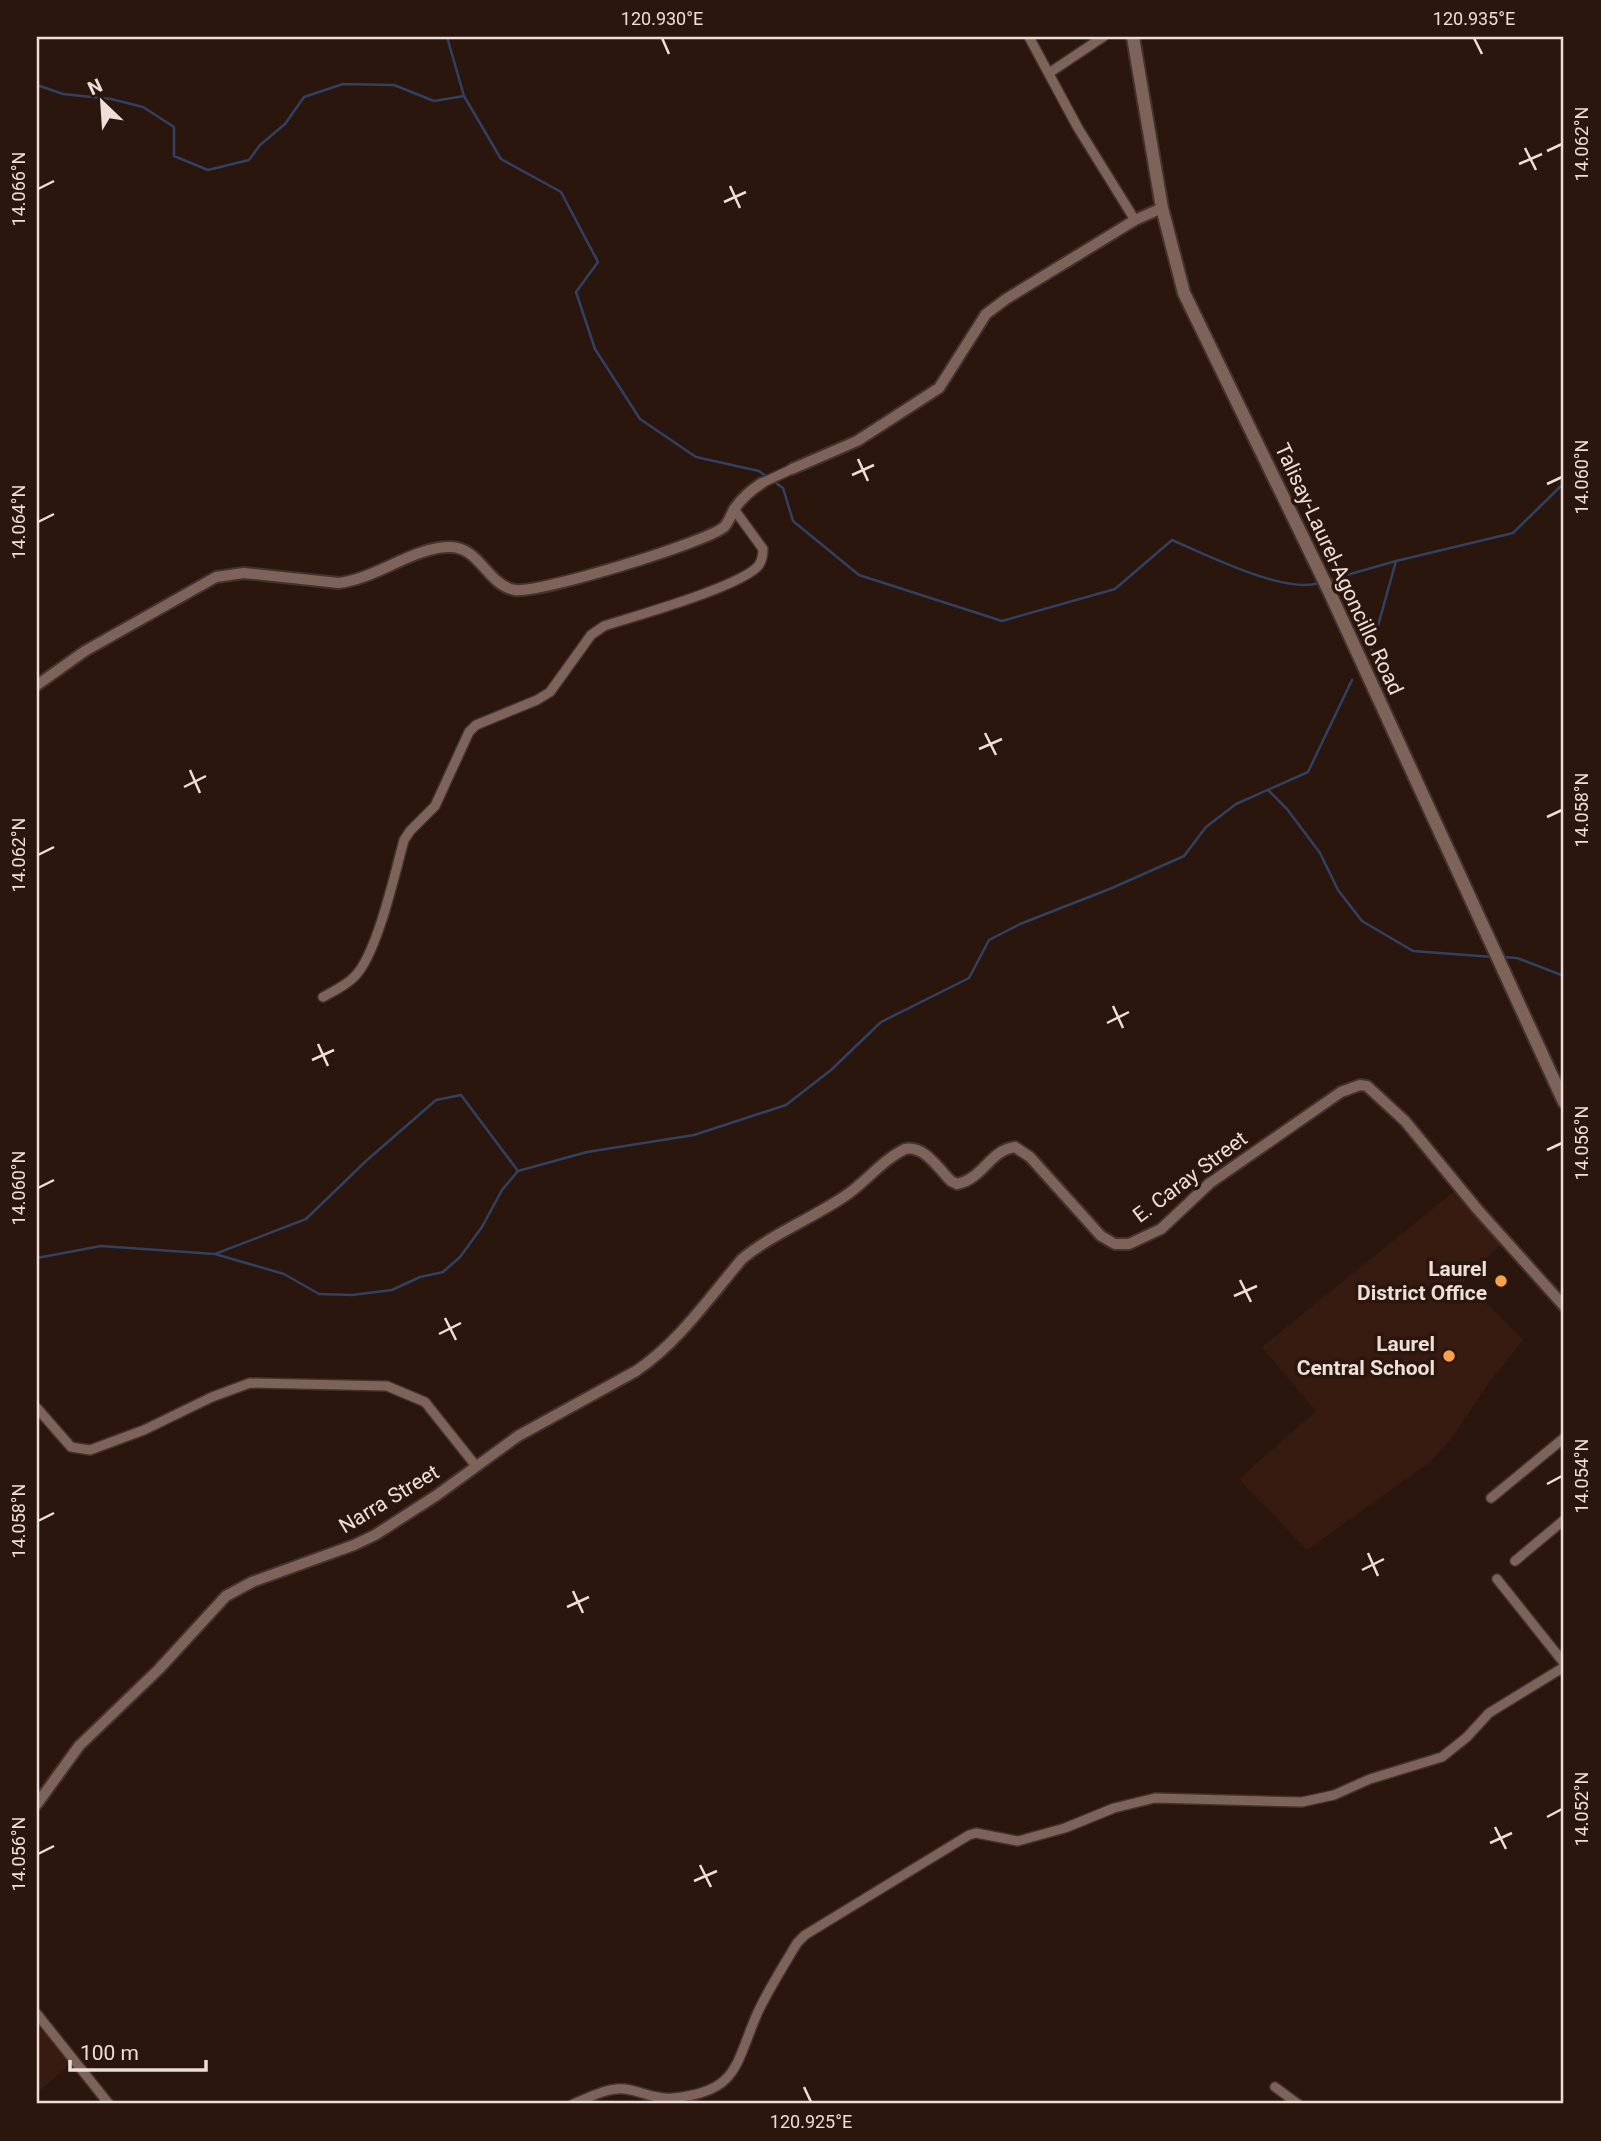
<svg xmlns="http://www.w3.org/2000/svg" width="1601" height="2141" viewBox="0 0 1601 2141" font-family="Roboto,sans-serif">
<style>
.built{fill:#371b11}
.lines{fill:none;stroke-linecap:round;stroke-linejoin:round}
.stream{stroke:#304162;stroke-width:2.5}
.minor-casing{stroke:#433230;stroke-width:12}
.tertiary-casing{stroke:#433230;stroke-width:14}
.secondary-casing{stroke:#433230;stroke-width:16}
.minor{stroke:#7e6359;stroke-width:9}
.tertiary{stroke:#7e6359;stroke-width:10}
.secondary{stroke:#7e6359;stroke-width:12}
.ticks{fill:none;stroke:#edded8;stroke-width:2.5}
.poi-dot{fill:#f7a148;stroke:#2b160e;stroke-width:2.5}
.labels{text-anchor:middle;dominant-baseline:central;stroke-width:7;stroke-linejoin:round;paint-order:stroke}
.street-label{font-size:21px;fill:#edded8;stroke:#2b160e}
.poi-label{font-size:21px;font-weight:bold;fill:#edded8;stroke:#2b160e;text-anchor:end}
.neatline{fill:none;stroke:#edded8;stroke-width:2.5}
.ticks-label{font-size:18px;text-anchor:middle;fill:#edded8}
</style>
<rect width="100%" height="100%" fill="#2b160e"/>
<path class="built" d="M1456 1190 1502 1243 1464 1282 1523 1340 1488 1384 1450 1440 1430 1462 1307 1550 1239 1479 1316 1411 1262 1347Z
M37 2018 73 2062 37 2093Z"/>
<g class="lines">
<path class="stream" d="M447 37 464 96 501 159 561 192 598 262 576 292 595 349 640 419 696 457 759 471 767 477
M37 85 63 94 111 99 143 107 174 127V156L208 170 249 160 260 145 285 124 304 97 343 84 394 85 434 101 464 96
M773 481 783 488 793 521 859 575 1002 621 1115 589 1172 540C1207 555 1284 594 1319 583
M1329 580 1396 561 1513 533 1564 483
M1371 651 1396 561
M1268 790 1287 809 1320 853 1338 890 1362 921 1413 951 1493 957
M1503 957 1517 958 1564 976
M215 1254 284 1274 319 1294 352 1295 392 1290 420 1277 443 1272 460 1257 482 1227 502 1190 518 1171
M37 1258 101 1246 215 1254 306 1219 366 1161 436 1100 461 1095 518 1171 587 1152 694 1135 786 1105 831 1070 881 1022 969 978 989 940 1020 924 1112 888 1184 856 1206 827 1236 804 1308 772 1352 680"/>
<defs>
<path id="minor" d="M1029 37 1078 128 1135 220
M1049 73 1103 37
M762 483 792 469
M323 997C334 991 347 985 355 976 377 954 395 873 404 840L410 831 435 806 469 732 476 725 537 700 550 692 591 635 604 626C635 616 743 586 759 565 762 560 763 555 763 549L734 509
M37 1408 71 1447 90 1450 144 1430 212 1397 250 1383 387 1386 425 1402 476 1466
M1491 1498 1564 1438
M1515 1561 1564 1520
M1497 1579 1564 1663
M37 2014 109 2104
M1275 2087 1298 2104
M573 2104C588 2098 608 2087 625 2089 640 2091 657 2100 673 2098 738 2092 735 2065 757 2014 768 1990 783 1967 797 1943L805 1935 969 1835 976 1833 1018 1841 1065 1828 1114 1808 1155 1798 1302 1802 1334 1795 1370 1779 1442 1757 1467 1737 1489 1713 1564 1667"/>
<path id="tertiary" d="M792 469 857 441 939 388 986 314 1006 299 1135 220 1162 208
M37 685 85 651 216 577 244 573 339 583C378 578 413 547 450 547 480 547 487 585 515 590 538 594 707 542 724 527 729 522 731 514 735 508 742 498 751 490 762 483
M37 1804 79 1746 159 1669 226 1596 252 1582 354 1545 375 1535 437 1495 518 1436 636 1371C678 1343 709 1298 742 1259 772 1234 811 1219 845 1196 866 1182 882 1160 905 1149 924 1145 938 1168 951 1181L957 1184C983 1179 990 1150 1015 1147L1030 1157 1101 1236 1115 1244H1129L1161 1229 1210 1183 1341 1092 1360 1085 1367 1086 1405 1121 1478 1210 1564 1306"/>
<path id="secondary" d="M1133 37 1162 208 1184 293 1329 591 1564 1102"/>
</defs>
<use href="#minor" class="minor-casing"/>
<use href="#tertiary" class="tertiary-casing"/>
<use href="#secondary" class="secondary-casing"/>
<use href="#minor" class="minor"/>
<use href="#tertiary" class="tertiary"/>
<use href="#secondary" class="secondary"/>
</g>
<path class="ticks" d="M662 38 669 54M1474 38 1482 54M1525 148 1536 170M1547 151 1562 144M1519 164 1542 154M730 186 740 208M38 189 54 181M724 202 746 192M858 459 868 481M852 475 874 465M1547 484 1562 477M38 522 54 514M985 733 996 755M979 749 1002 739M190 770 200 793M184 787 206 776M1547 817 1562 810M38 855 54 847M1113 1006 1123 1028M1107 1023 1129 1012M318 1044 328 1066M312 1060 334 1050M1547 1150 1562 1143M38 1188 54 1180M1240 1280 1251 1302M1234 1296 1257 1286M445 1318 456 1340M439 1334 461 1323M1547 1484 1562 1476M38 1521 54 1513M1368 1553 1378 1576M1362 1570 1384 1559M573 1591 583 1613M567 1607 589 1597M1547 1817 1562 1809M1495 1827 1506 1849M1490 1843 1512 1833M38 1854 54 1846M700 1865 711 1887M694 1881 717 1871M804 2087 811 2102"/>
<g class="poi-dot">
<circle cx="1501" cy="1281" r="7"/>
<circle cx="1449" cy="1356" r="7"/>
</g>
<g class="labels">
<g class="street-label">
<text transform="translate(1339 569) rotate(65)">Talisay-Laurel-Agoncillo Road</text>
<text transform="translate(1190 1177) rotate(-37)">E. Caray Street</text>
<text transform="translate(389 1499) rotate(-31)">Narra Street</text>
</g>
<g class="poi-label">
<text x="1487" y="1269">Laurel<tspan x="1487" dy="24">District Office</tspan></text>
<text x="1435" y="1344">Laurel<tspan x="1435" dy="24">Central School</tspan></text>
</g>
</g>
<rect width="1601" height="2141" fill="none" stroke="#2b160e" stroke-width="77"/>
<g transform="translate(102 102) rotate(335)" stroke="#2b160e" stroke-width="5" paint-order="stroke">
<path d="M0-5L12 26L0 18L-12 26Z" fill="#edded8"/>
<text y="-10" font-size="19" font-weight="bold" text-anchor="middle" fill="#edded8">N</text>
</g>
<path d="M70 2060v10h136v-10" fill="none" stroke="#edded8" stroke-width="3.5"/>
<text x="80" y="2060" font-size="21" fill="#edded8" stroke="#2b160e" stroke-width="5" paint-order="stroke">100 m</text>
<rect x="38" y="38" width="1524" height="2064" class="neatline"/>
<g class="ticks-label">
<text x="662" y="25">120.930°E</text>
<text x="1474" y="25">120.935°E</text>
<text transform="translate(1582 144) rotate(-90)" y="6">14.062°N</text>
<text transform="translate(19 189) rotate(-90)" y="6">14.066°N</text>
<text transform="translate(1582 477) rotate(-90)" y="6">14.060°N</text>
<text transform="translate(19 522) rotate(-90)" y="6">14.064°N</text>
<text transform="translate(1582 810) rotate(-90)" y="6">14.058°N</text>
<text transform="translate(19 855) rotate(-90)" y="6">14.062°N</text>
<text transform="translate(1582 1143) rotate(-90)" y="6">14.056°N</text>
<text transform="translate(19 1188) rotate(-90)" y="6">14.060°N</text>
<text transform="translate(1582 1476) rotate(-90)" y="6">14.054°N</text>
<text transform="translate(19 1521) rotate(-90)" y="6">14.058°N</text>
<text transform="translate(1582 1809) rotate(-90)" y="6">14.052°N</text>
<text transform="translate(19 1854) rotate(-90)" y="6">14.056°N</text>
<text x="811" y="2128">120.925°E</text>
</g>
</svg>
